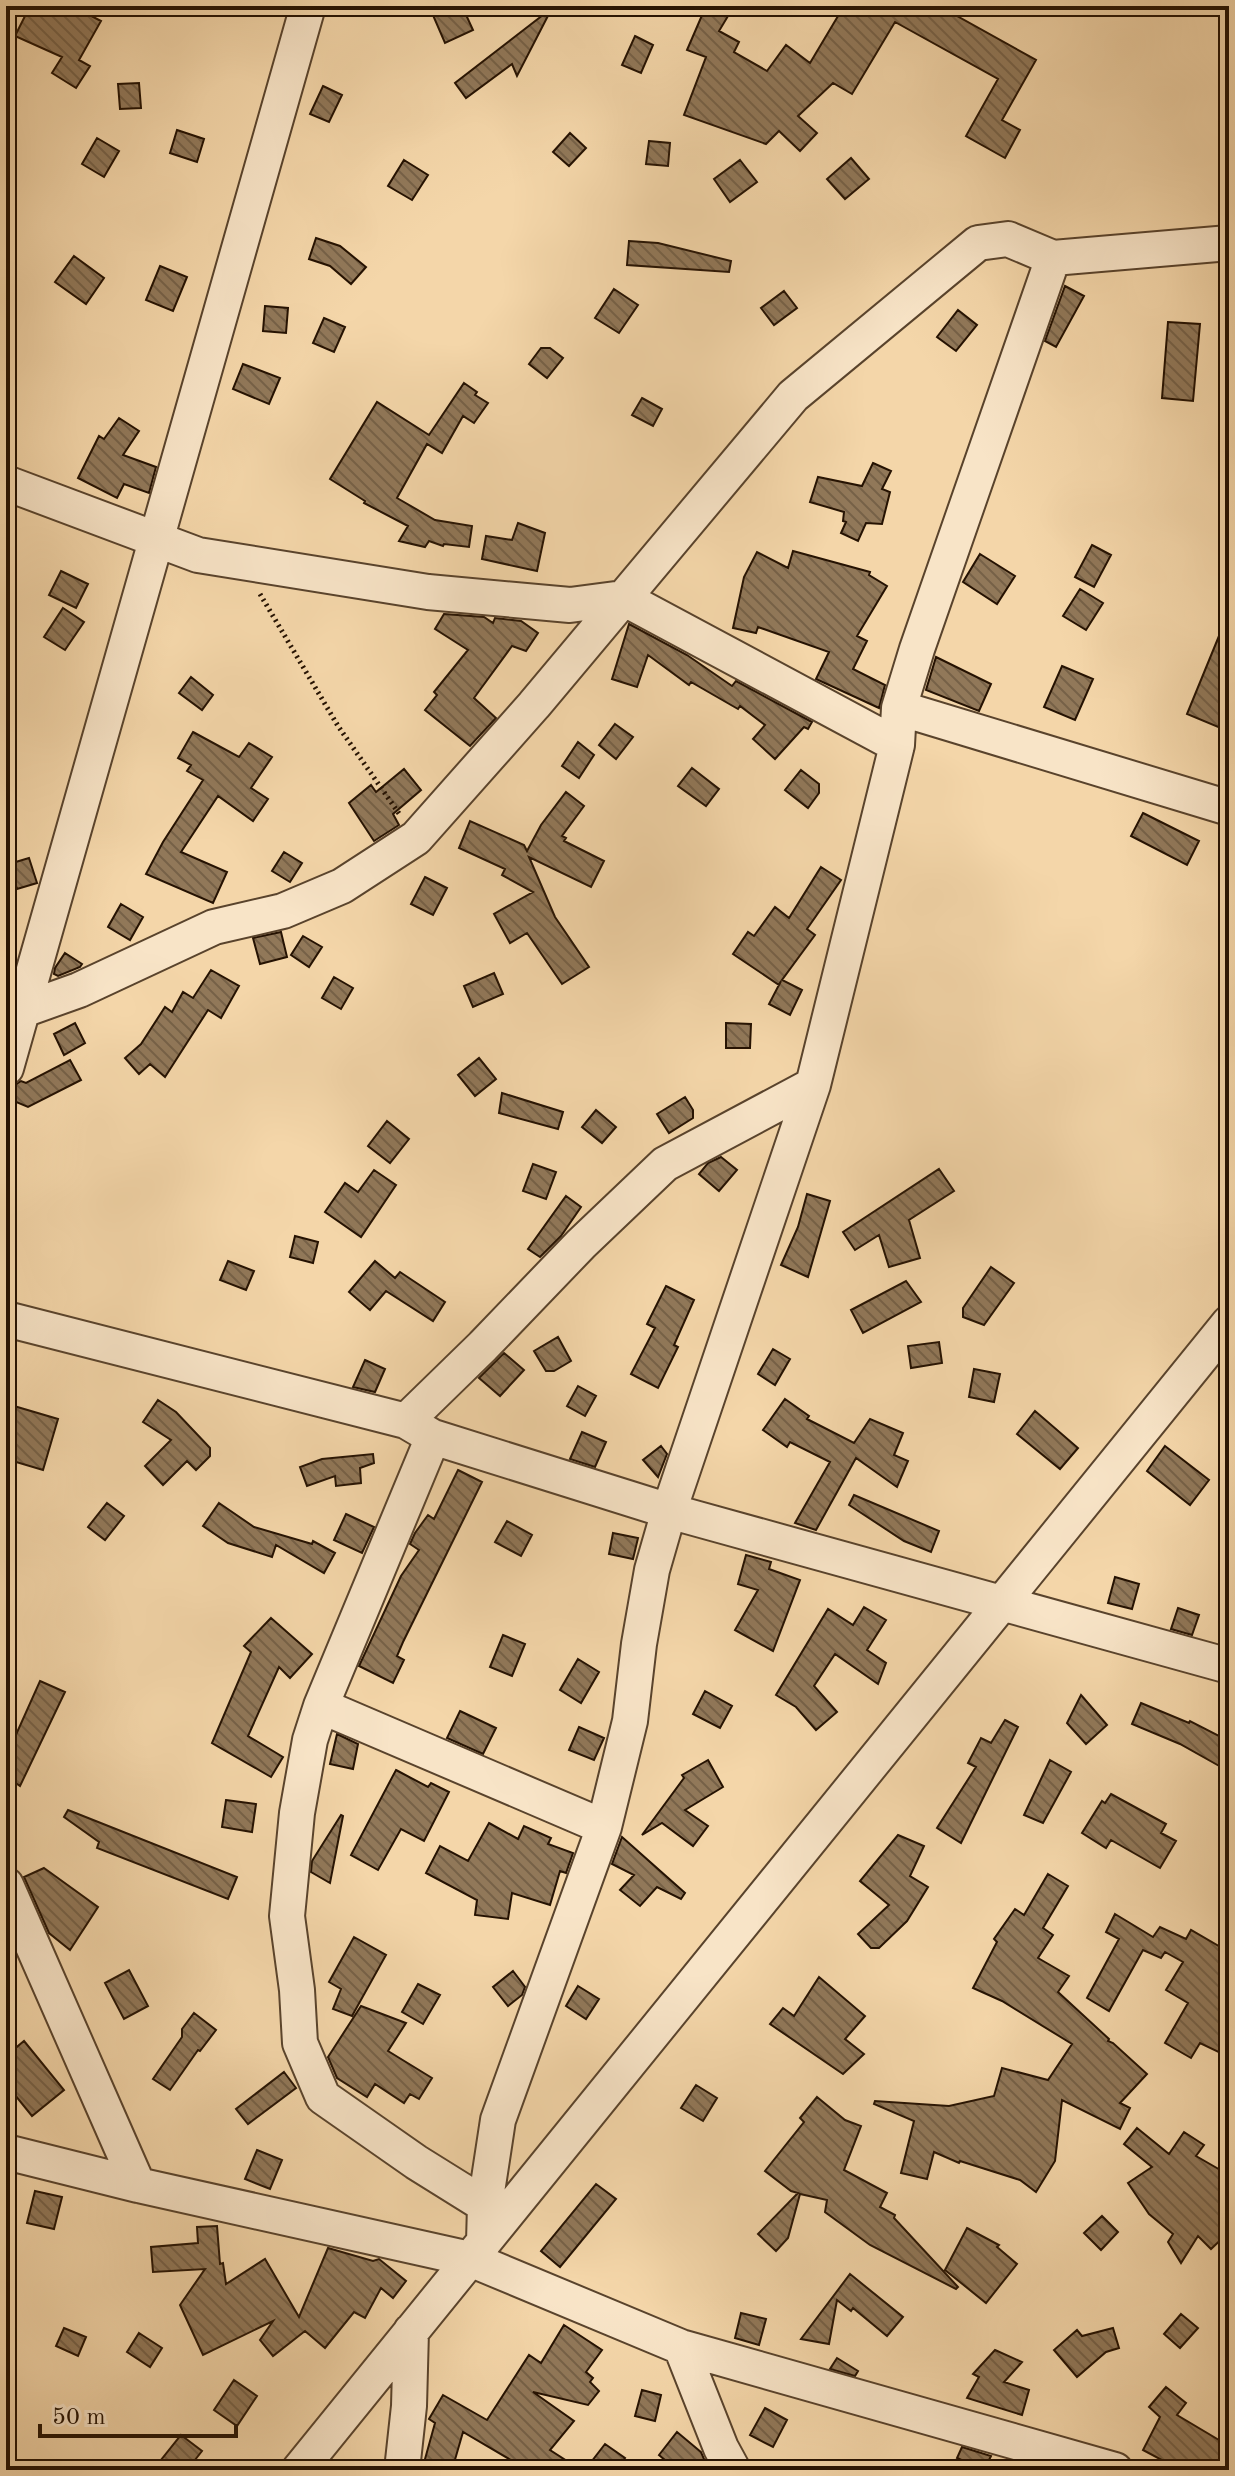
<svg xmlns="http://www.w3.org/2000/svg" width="1235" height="2476" viewBox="0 0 1235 2476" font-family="'Old Standard TT',serif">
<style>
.building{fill:url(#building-back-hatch);stroke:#251202;stroke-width:2}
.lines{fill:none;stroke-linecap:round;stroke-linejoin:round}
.minor-casing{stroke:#59432c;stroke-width:38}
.path{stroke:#251202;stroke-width:5;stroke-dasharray:2 4;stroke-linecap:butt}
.minor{stroke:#f8e4c7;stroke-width:34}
</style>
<defs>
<pattern id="building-back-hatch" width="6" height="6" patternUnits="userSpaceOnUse" patternTransform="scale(2)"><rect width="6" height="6" fill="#917859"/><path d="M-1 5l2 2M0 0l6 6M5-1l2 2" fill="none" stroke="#766147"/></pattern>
</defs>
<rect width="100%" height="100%" fill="#f4d6a9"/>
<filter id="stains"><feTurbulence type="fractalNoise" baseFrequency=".0025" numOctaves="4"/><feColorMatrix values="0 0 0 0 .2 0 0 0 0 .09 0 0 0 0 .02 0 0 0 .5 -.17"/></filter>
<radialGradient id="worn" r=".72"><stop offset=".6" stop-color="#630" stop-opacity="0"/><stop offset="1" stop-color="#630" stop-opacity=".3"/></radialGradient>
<path class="building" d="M30 6H72L101 21 79 60 90 66 76 88 52 73 62 57 15 36Z
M429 6H462L473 30 445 43Z
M706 6H734L719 31 739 42 734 52 767 71 786 45 810 63 844 6H939L1036 60 1002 120 1020 130 1005 158 966 136 998 79 895 22 852 94 833 83 798 116 817 133 800 151 779 131 766 144 684 115 706 57 687 50Z
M552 8 517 76 512 64 466 98 455 83Z
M635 36 653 45 641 73 622 65Z
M139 83 141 108 120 109 118 84Z
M323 86 342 95 329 122 310 114Z
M177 130 204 139 197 162 170 153Z
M570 133 586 148 569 166 553 152Z
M97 138 119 151 104 177 82 164Z
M649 141 670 143 668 166 646 164Z
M851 158 869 179 845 199 827 179Z
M404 160 428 175 412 200 388 186Z
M740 160 757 182 730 202 714 179Z
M316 238 340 246 366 267 351 284 330 266 309 259Z
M629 241 658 243 731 261 729 272 627 265Z
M74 256 104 278 86 304 55 282Z
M160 266 187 277 173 311 146 300Z
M1065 286 1084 296 1056 347 1045 341Z
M614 289 638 305 619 333 595 318Z
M784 291 797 308 774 325 761 308Z
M265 306 288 308 286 333 263 331Z
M958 310 977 325 956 351 937 337Z
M324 318 345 327 334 352 313 343Z
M1168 322 1200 324 1193 401 1162 398Z
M541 348H550L563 358 547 378 529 364Z
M243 364 280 378 269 404 233 389Z
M464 383 477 392 475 395 488 403 474 423 463 416 442 453 427 444 397 498 435 520 472 526 469 547 444 544 443 546 429 541 425 547 399 541 408 526 364 503 365 501 330 479 377 402 429 435Z
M642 398 662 409 653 426 632 415Z
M119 418 139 431 123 455 156 467 149 493 124 484 117 498 78 478 99 436 104 439Z
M873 463 891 471 882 489 890 492 882 524 866 523 858 541 841 533 846 522 843 521 844 512 810 502 818 477 862 486Z
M518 523 545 533 537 571 482 559 486 536 512 540Z
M1092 545 1111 555 1094 587 1075 577Z
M793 551 870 572 869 575 887 586 857 636 867 641 853 669 885 685 879 708 816 679 829 652 758 627 756 633 733 628 744 577 757 552 788 568Z
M980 554 1015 576 997 604 963 582Z
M61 571 88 584 76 608 49 595Z
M1080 589 1103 603 1086 630 1063 616Z
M63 608 84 622 65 650 44 637Z
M444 614 484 617 493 623 495 618 521 621 538 633 526 651 512 646 474 698 496 718 470 746 425 710 437 695 434 692 468 650 435 629Z
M1228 614 1229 714 1223 729 1187 714Z
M629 624 687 655 732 686 736 681 812 722 808 729 804 727 775 759 753 739 765 725 740 706 738 709 691 682 689 685 648 655 637 687 612 679Z
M936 657 991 684 979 711 926 690Z
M1062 666 1093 679 1075 720 1044 707Z
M191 677 213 695 202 710 179 693Z
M615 724 633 737 616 759 599 745Z
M193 732 239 757 249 743 272 757 251 788 268 799 253 821 218 796 181 852 227 872 213 903 146 874 163 842 203 780 187 771 191 765 178 758Z
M578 742 594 755 579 778 562 766Z
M692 768 719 789 706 806 678 786Z
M404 769 421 790 393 814 399 825 374 841 349 803 371 785 376 792Z
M801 770 819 784V793L808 808 785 790Z
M566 792 584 806 562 836 566 838 564 841 604 861 591 887 529 857 555 917 589 967 562 984 527 933 510 943 494 914 533 892 502 875 505 869 459 848 470 821 524 845 527 851 541 825Z
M1143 813 1199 841 1187 865 1131 836Z
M284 852 302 863 290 882 272 871Z
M29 858 37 883 17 889 9 864Z
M821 867 841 880 807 929 815 935 782 980 802 990 790 1015 769 1004 781 981 779 985 733 954 748 932 754 936 775 907 789 918Z
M425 877 447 888 433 915 411 904Z
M121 904 143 917 130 940 108 927Z
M281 932 287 957 260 964 253 938Z
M303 936 322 947 309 967 291 955Z
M65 953 82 964 80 967 58 976 54 974 55 968Z
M211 970 239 986 221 1018 208 1010 165 1077 150 1064 139 1074 125 1058 141 1044 165 1007 172 1012 183 992 193 998Z
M494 973 503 994 473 1007 464 986Z
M334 977 353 988 341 1009 322 998Z
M75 1023 85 1043 64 1055 54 1034Z
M726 1023 751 1024 750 1048H726Z
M479 1058 496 1079 475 1096 458 1075Z
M70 1060 81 1080 28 1107 9 1099 15 1085 21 1081 26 1083Z
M502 1093 563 1112 558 1129 499 1113Z
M685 1097 693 1110V1118L669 1133 657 1114Z
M596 1110 616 1127 602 1143 582 1127Z
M387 1121 409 1139 390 1163 368 1146Z
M721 1157 737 1170 719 1191 699 1174 708 1163Z
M533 1164 556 1172 546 1199 523 1191Z
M939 1169 954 1191 909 1220 920 1258 889 1267 879 1235 855 1250 843 1232Z
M374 1170 396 1185 361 1237 325 1212 345 1183 358 1192Z
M807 1194 830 1201 808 1277 781 1265 798 1227Z
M566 1196 581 1207 561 1236 540 1257 528 1249Z
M295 1236 318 1242 313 1263 290 1257Z
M228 1261 254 1271 246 1290 220 1280Z
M375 1261 395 1278 400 1272 445 1302 433 1321 386 1291 370 1310 349 1292Z
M991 1267 1014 1283 984 1325 963 1317V1308Z
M906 1281 921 1302 863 1333 851 1310Z
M666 1286 694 1300 674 1345 678 1347 658 1388 631 1374 655 1328 647 1324Z
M558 1337 571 1361 554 1371H546L534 1351Z
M939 1342 942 1363 911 1368 908 1346Z
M773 1349 790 1359 775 1385 758 1374Z
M504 1353 524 1370 500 1396 479 1378Z
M365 1360 385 1369 375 1392 353 1387Z
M974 1369 1000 1374 994 1402 969 1397Z
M578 1386 596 1396 585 1416 567 1406Z
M785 1399 809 1416 807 1419 854 1443 870 1419 903 1433 894 1455 908 1461 897 1487 856 1458 816 1530 795 1523 830 1462 790 1442 787 1447 763 1430Z
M158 1400 176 1412 210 1448V1456L196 1470 187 1461 163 1485 145 1466 171 1440 143 1422Z
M14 1406 58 1419 43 1470 6 1459V1434Z
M1035 1411 1078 1448 1060 1469 1017 1434Z
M582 1432 606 1442 595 1467 570 1459Z
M661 1446 667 1454 658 1477 643 1460Z
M1165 1446 1209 1480 1190 1505 1147 1471Z
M373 1454 374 1463 360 1468 361 1483 336 1486 335 1476 307 1486 300 1467 322 1459Z
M458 1470 482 1482 403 1642 397 1656 404 1660 393 1683 359 1666 401 1576 419 1550 410 1544 415 1533 428 1515 434 1519Z
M854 1495 939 1531 931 1552 904 1541 849 1505Z
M107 1503 124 1516 105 1540 88 1527Z
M219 1503 254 1527 312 1544 313 1541 335 1553 324 1573 276 1545 272 1557 228 1543 203 1526Z
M346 1514 374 1527 362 1553 334 1540Z
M507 1521 532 1535 521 1556 495 1542Z
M613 1533 638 1538 633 1559 609 1554Z
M746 1555 771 1562 769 1569 800 1580 773 1651 735 1630 758 1590 738 1584Z
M1115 1577 1139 1584 1132 1609 1108 1603Z
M864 1607 886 1620 867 1650 886 1663 878 1684 835 1654 814 1686 837 1712 816 1730 796 1707 776 1695 828 1609 853 1625Z
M1178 1608 1199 1615 1192 1635 1171 1629Z
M271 1618 312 1654 290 1678 279 1667 248 1736 283 1757 271 1777 212 1743 251 1652 244 1646Z
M503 1635 525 1644 512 1676 490 1667Z
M578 1659 599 1672 581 1703 560 1690Z
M40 1681 65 1692 20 1786 6 1776V1757Z
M705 1691 732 1706 720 1728 693 1714Z
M1081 1695 1107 1725 1086 1744 1067 1723Z
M1141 1703 1189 1723 1190 1721 1229 1741V1752L1221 1767 1180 1744 1132 1724Z
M460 1711 496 1728 483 1754 447 1738Z
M1005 1720 1018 1727 961 1843 937 1828 976 1767 968 1763 981 1738 991 1743Z
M579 1727 604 1738 594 1760 569 1750Z
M337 1734 358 1744 353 1769 330 1764Z
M708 1760 723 1787 685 1810 708 1826 693 1846 662 1823 642 1835 684 1778 682 1775Z
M1050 1760 1071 1772 1043 1823 1024 1815Z
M396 1770 428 1787 431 1783 449 1792 424 1841 401 1829 378 1870 351 1855Z
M1111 1794 1166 1824 1161 1833 1176 1841 1160 1868 1111 1840 1106 1848 1082 1833 1102 1801 1105 1803Z
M226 1800 256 1804 252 1832 222 1827Z
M68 1810 237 1877 228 1899 97 1848 99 1842 64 1817Z
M341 1815 343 1816 330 1883 311 1872 312 1861Z
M489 1823 518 1839 524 1826 551 1838 548 1844 573 1853 566 1873 560 1871 550 1905 512 1893 508 1919 475 1915 477 1900 426 1873 440 1846 468 1861Z
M898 1835 924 1846 910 1876 928 1887 907 1921 879 1948H871L858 1934 889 1905 860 1881Z
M622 1837 685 1893 681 1899 657 1887 640 1906 620 1890 634 1875 612 1864Z
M44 1868 98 1907 70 1950 49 1933 24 1877Z
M1048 1874 1068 1886 1043 1928 1053 1935 1038 1958 1069 1976 1058 1992 1109 2039 1108 2041 1113 2043 1147 2074 1120 2103 1130 2108 1120 2129 1062 2100 1055 2161 1036 2192 1020 2180 960 2161 959 2163 934 2152 927 2179 901 2173 914 2121 874 2104 875 2101 949 2106 994 2096 1002 2068 1048 2080 1072 2044 1002 2001 973 1988 997 1942 994 1939 1015 1909 1024 1915Z
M1115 1914 1153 1937 1160 1927 1186 1939 1191 1930 1229 1952V2057L1200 2043 1191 2058 1165 2043 1188 2003 1166 1990 1183 1962 1165 1952 1161 1958 1143 1950 1109 2011 1087 1998 1119 1939 1106 1932Z
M354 1937 386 1955 352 2016 333 2009 341 1989 329 1982Z
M129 1970 148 2006 124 2019 105 1983Z
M513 1971 525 1987 522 1995 508 2006 493 1987Z
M819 1977 865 2016 845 2039 864 2054 843 2074 770 2024 783 2008 794 2016Z
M418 1984 440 1995 423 2024 402 2012Z
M578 1986 599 1999 586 2019 566 2006Z
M361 2006 406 2023 388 2051 432 2078 419 2099 410 2094 404 2103 375 2084 367 2097 337 2078 328 2057Z
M194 2013 216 2030 200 2051 198 2050 170 2090 153 2079 182 2037V2029Z
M24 2041 64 2090 32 2116 6 2084V2056Z
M284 2072 296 2088 248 2124 236 2109Z
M696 2085 717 2098 703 2121 681 2108Z
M817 2097 845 2120 861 2126 844 2170 887 2193 880 2207 895 2215 894 2218 958 2287 956 2289 870 2245 825 2212 827 2200 800 2194 788 2238 776 2251 758 2234 798 2193 791 2191 765 2171 804 2122 800 2118Z
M1137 2128 1169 2154 1184 2132 1204 2145 1196 2156 1229 2175V2205L1220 2221 1229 2232 1211 2249 1198 2236 1181 2263 1168 2242 1173 2234 1149 2214 1128 2183 1152 2167 1124 2144Z
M257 2150 282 2160 270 2189 245 2179Z
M596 2184 616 2199 560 2267 541 2251Z
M35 2191 62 2197 54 2229 27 2223Z
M1102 2216 1118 2232 1101 2250 1084 2233Z
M217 2226 220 2264 223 2263 226 2284 265 2259 299 2317 328 2248 373 2261 379 2259 406 2281 393 2298 381 2288 365 2318 354 2312 325 2348 305 2331 273 2356 260 2340 273 2321 203 2355 180 2305 205 2269 153 2272 151 2247 198 2243 197 2227Z
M967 2228 999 2245 997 2247 1017 2264 986 2303 945 2270Z
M850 2274 903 2317 887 2336 853 2308 851 2311 837 2300 829 2344 801 2339Z
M741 2313 766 2319 759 2345 735 2338Z
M1181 2314 1198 2328 1180 2348 1164 2334Z
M564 2325 602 2350 586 2372 593 2378 590 2382 599 2391 588 2405 533 2392 574 2421 550 2450 581 2470H528L463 2432 452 2470H422L435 2423 429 2419 443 2395 487 2420 529 2355 541 2363Z
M64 2328 86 2337 78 2356 56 2346Z
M1113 2328 1119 2348 1106 2352 1077 2377 1054 2350 1077 2330 1082 2336Z
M139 2333 162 2348 150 2367 127 2352Z
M995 2350 1022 2362 1004 2382 1029 2390 1022 2415 967 2398 979 2377 973 2374Z
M837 2358 858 2371 855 2376 830 2369Z
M234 2380 257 2396 237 2426 214 2410Z
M1166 2387 1186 2403 1177 2415 1229 2446V2451L1217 2470H1187L1173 2461 1171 2465 1143 2450 1160 2417 1149 2407Z
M642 2390 661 2395 655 2421 635 2416Z
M765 2408 787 2420 773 2447 750 2435Z
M677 2432 701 2452 704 2459 695 2470H677L659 2455Z
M181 2435 202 2451 187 2470H153Z
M605 2444 625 2458 616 2470H585Z
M962 2447 991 2456 984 2470 957 2458Z"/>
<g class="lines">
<defs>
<path id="minor" d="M6 483 198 555 428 592 570 605 623 598 897 745
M899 708 1229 808
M23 1010 79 990 214 927 283 911 342 886 416 838 534 705 793 396 978 243 1008 239 1053 258 1229 243
M6 1068 308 6
M6 1319 406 1421 433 1437 669 1511 1229 1666
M406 1421 483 1346 581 1244 665 1164 813 1085
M433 1437 321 1706 310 1740 297 1813 287 1916 297 1990 300 2043 323 2097 416 2162 485 2205
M321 1706 604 1827
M6 1885 138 2185
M6 2152 138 2185 470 2259 681 2347 1115 2470
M484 2242 485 2205 498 2120 604 1827 630 1721 639 1644 652 1570 669 1511 813 1085 897 745 899 708 917 649 1053 258
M681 2347 721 2448 733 2470
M299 2470 1229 1323
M402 2470 409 2406 411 2331"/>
</defs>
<use href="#minor" class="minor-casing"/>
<path class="path" d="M260 594 338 726 400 815"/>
<use href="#minor" class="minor"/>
</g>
<rect width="1235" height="2476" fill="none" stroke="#f4d6a9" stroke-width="32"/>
<rect x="8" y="8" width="1219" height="2460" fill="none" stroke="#251202" stroke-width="4"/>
<rect x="16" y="16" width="1203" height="2444" fill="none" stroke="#251202" stroke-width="2"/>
<path d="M40 2424v12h196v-12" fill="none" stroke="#251202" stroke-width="4"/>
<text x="52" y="2424" font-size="24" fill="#251202" stroke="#f8e4c7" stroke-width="6" paint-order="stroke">50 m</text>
<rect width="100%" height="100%" filter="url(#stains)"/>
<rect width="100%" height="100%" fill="url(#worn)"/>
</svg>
